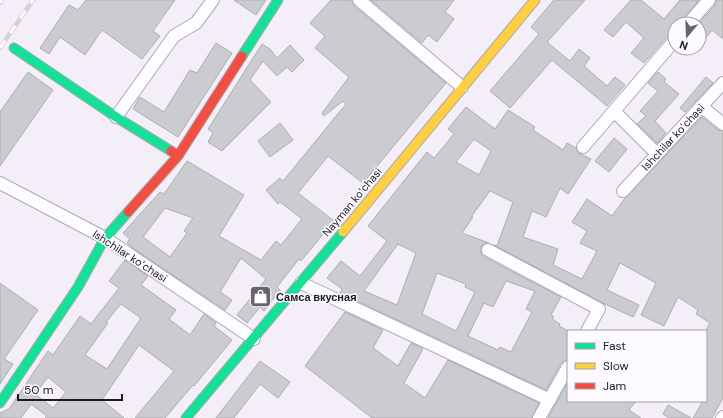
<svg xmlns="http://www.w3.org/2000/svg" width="723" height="418" viewBox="0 0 723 418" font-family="'DM Sans',sans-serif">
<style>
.building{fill:#cbcccf;stroke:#acadaf;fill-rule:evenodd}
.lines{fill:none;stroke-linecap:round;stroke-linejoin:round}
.street-casing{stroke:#ada9b1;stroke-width:14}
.fast-casing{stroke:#ada9b1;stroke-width:11}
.slow-casing{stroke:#ada9b1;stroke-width:11}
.jam-casing{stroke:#ada9b1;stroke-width:11}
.street{stroke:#fdfcfe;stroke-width:12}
.fast{stroke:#16e098;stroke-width:9}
.slow{stroke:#ffcf43;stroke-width:9}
.jam{stroke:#f24e42;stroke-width:9}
.rail-casing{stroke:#d4d2d5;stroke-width:4.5}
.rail{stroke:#fdfaff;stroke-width:3;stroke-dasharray:9;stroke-linecap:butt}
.labels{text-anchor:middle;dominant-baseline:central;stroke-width:3;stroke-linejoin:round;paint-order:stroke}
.street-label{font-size:11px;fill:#1d1921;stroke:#fdfaff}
.poi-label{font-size:11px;font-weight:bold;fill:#1d1921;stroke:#fdfaff;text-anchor:start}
</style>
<rect width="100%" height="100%" fill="#f4eef9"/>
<path class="building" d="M86 0H175L153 31 160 36 142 59 102 30 85 55 60 37 49 54 40 48 69 5 78 10Z
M234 0H266L256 15Z
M331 0H352L354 6 446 83 363 183 328 156 298 193 334 221 301 261 299 259 277 287 280 290 264 311 260 307 247 323 237 315 266 279 241 258 220 292 232 300 225 310 134 249 127 243 130 239 123 233 160 192 164 194 187 161 244 195 219 236 261 260 276 241 281 245 302 219 280 202 278 204 266 190 280 178 283 181 346 104 343 101 324 116 322 113 349 77 315 48 325 36 310 23ZM165 208 193 218 184 231 187 233 170 257 143 237Z
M371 0H454L445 12 454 19 437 42 428 35 422 43Z
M554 0H585L547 42 570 61 579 49 590 58 584 66 607 86 615 77 625 85 607 106 552 60 510 108 490 91 539 34 531 27Z
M631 0H641L664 19 680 0H699L679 24H675V28L644 63 631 53 644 38 626 22 613 37 604 30Z
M716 0H723V39L712 30 699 46V23L715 5Z
M216 43 232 53 178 137 133 109 140 97 164 112 190 70 197 73Z
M262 44 270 49 277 58 290 45 304 60 292 72 287 67 277 76 263 61 250 80 271 102 222 151 208 142 213 133 208 129Z
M28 72 53 90 0 166V112Z
M658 72 666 79 664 82 679 94 655 121 666 133 657 143 637 124 646 116 640 111 658 91 648 83Z
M706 77 713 83 685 112 680 108Z
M466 107 495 129 508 110 535 127 533 130 563 150 567 143 576 148 578 153 591 159 568 194 560 188 546 217 532 211 523 237 558 249 553 265 582 279 597 251 580 243 587 231 572 222 587 199 612 216 625 198 702 117 718 130 723 131V398L712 418H693L703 401H706V330L710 323 696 314 698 310 678 297 664 326 641 315 656 283 620 263 607 290 639 305 633 317 603 303 494 245 497 246 513 202 490 191 471 217H473L462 233 489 243H484L481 247V254L484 257 561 297 551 315 554 317 552 319 560 324 559 326 568 331V360L561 363 546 390 340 293 342 289 327 278 341 261 360 276 387 241 368 226 427 152 434 158 454 134 448 129ZM474 139 491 151 479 175 456 162ZM398 244 416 253 397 305 364 291ZM437 273 466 284 465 287 475 292 456 331 422 314ZM506 281 535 291 526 309 532 312 511 352 500 347 498 350 468 336 484 303 493 307Z
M280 123 293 140 270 157 258 141Z
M614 138 627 149 609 172 595 161Z
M125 260 148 276 141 285 176 310 169 319 190 335 204 314 216 323 214 326 232 340 194 386 193 385 165 418H135L174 371 139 345 102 400 124 418H45L47 416 31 404 21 418H0V413L9 409 48 351 53 355 80 316 91 324 119 288 109 281ZM121 304 141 318 107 369 85 355 108 323 106 322ZM48 377 66 392 53 408 35 394Z
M0 283 38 310 4 359 13 364 0 384Z
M345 312 383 330 373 348 398 366 411 343 423 349 404 383 425 398 448 360 539 403 532 418H372L305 366Z
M260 361 290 382 278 398 260 384 234 418H216Z
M568 382V401H636L629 410 641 418H548Z
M668 405 691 418H669L663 414Z"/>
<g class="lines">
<defs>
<path id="street" d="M359 0 462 87
M688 24 709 0
M701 106 723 124
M614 111 656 153
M116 117 174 36 196 23 213 0
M583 147 675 40
M0 183 105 238 254 339
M623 191 723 83
M488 250 599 309 587 331
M301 283 550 400
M539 418 568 367
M722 418 723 417"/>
<path id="fast" d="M14 48 116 117 171 151
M242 56 278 0
M0 403 78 287 105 238 128 212
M186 418 343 232"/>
<path id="slow" d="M343 232 535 0"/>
<path id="jam" d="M171 151 178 156 242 56
M128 212 178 156"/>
</defs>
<use href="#street" class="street-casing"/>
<use href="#fast" class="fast-casing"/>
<use href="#slow" class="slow-casing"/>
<use href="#jam" class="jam-casing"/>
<use href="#street" class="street"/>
<use href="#fast" class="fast"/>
<use href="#slow" class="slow"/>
<use href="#jam" class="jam"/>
<defs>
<path id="rail" d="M0 3 2 0
M0 48 33 0"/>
</defs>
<use href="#rail" class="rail-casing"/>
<use href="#rail" class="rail"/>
</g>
<defs>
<symbol id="shop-square" viewBox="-11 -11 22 22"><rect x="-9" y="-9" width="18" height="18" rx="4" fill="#68646d" stroke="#fdfaff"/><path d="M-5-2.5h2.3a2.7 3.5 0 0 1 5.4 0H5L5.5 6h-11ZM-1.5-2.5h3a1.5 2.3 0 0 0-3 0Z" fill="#fff"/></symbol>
</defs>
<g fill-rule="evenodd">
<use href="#shop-square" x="248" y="284" width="25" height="25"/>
</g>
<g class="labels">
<g class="street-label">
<text transform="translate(673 137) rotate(-47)">Ishchilar koʻchasi</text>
<text transform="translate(352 202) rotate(-50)">Nayman koʻchasi</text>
<text transform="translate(130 256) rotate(33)">Ishchilar koʻchasi</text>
</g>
<g class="poi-label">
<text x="276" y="297">Самса вкусная</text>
</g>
</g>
<rect x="567" y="330" width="140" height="72" fill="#fdfaff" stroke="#a3a0a6"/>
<rect x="575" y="343" width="20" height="6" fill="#16e098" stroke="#a3a0a6"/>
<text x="603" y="350" font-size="12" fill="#1d1921">Fast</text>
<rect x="575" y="363" width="20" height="6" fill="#ffcf43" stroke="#a3a0a6"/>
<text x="603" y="370" font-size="12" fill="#1d1921">Slow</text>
<rect x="575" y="383" width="20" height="6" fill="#f24e42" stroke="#a3a0a6"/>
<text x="603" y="390" font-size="12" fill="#1d1921">Jam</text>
<g transform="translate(687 36) rotate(199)"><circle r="19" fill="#fdfaff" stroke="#a3a0a6"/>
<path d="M0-3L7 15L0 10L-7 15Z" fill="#68646d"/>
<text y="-6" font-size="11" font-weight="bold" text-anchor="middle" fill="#1d1921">N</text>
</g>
<path d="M18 394v6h104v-6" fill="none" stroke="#1d1921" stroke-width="2"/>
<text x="24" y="394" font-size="12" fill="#1d1921" stroke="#fdfaff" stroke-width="3" paint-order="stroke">50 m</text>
</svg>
